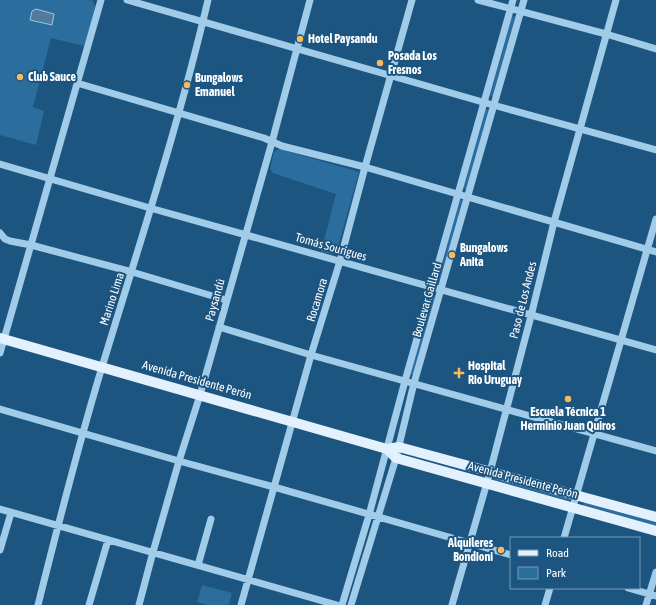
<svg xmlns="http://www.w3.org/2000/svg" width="656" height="605" viewBox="0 0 656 605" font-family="'Asap Condensed',sans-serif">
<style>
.green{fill:#2b6e9d}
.water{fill:#527b9b;stroke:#93c8eb}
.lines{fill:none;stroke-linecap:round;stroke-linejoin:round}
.minor{stroke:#a0cbe9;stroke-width:7}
.major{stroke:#e3f1fe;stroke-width:10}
.poi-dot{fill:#fab85d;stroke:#1c5580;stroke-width:1.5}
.labels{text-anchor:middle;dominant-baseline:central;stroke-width:4;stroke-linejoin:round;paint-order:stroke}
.poi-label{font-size:12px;font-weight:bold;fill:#fff;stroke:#1c5580;text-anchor:start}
.street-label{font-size:12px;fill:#fff;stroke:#1c5580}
</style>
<rect width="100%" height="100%" fill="#1c5580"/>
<path class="green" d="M0 0H88L93 1 96 8 84 46 51 38 33 107 44 111 36 145 0 135Z
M512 16 517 17 495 97 490 96Z
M485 109 490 110 468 190 463 188Z
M279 149 359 172 337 250 333 254 321 252 336 194 273 173 270 169 274 152Z
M460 200 464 201 442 281 438 280Z
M433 295 437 296 415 376 410 374Z
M495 476 571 498 570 501 494 480Z
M584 502 656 522V526L583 506Z
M202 585 232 593 229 605H208L197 602Z"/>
<path class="water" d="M36 9 54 14 52 25 30 20 32 11Z"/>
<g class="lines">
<path class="minor" d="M127 0 493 105 656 150
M478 0 606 34 656 49
M77 83 264 138 282 146 365 167 656 252
M0 164 150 208 656 350
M0 233 5 239 10 241 31 245 132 272 226 300
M219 327 311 355 656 451
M0 353 101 0
M0 409 179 461 274 487 511 555
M0 509 337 605
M564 538 656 219
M0 550 11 513
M198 565 211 519
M628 588 656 596
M38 605C58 525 78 446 102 367 139 245 179 124 208 0
M89 605 108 540
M139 605 153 552 179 461 200 395 272 142 310 0
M241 605 311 355 340 261 365 167 412 0
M342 605 369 515 405 381 513 0
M351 605 396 458 414 383 524 0
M452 605 490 472 531 316 554 222 616 0
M545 605 550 588
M646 605 656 572"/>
<path class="major" d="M0 338 387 449 399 447 656 517
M387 449 396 458 656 531"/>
</g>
<g class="poi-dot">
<circle cx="300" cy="39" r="4"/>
<circle cx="380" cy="63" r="4"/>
<circle cx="20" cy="77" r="4"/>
<circle cx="187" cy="85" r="4"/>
<circle cx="452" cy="255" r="4"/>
<path d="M457 367h4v4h4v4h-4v4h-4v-4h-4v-4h4z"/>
<circle cx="568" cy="399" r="4"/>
<circle cx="501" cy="550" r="4"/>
</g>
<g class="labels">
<g class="poi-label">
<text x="308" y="39">Hotel Paysandu</text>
<text x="388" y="56">Posada Los<tspan x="388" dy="14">Fresnos</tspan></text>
<text x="28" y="77">Club Sauce</text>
<text x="195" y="78">Bungalows<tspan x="195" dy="14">Emanuel</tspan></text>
<text x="460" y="248">Bungalows<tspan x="460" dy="14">Anita</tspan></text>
<text x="468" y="366">Hospital<tspan x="468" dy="14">Rio Uruguay</tspan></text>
<text x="568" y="412" text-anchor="middle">Escuela Técnica 1<tspan x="568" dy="14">Herminio Juan Quiros</tspan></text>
<text x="493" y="543" text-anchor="end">Alquileres<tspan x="493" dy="14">Bondioni</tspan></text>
</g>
<g class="street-label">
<text transform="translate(331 247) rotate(16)">Tomás Sourigues</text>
<text transform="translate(112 299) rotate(-72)">Marino Lima</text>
<text transform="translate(215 300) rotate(-74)">Paysandú</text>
<text transform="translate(317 300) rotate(-73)">Rocamora</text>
<text transform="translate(427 300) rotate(-74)">Boulevar Gaillard</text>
<text transform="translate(523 300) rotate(-76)">Paso de Los Andes</text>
<text transform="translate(197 380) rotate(16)">Avenida Presidente Perón</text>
<text transform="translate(523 480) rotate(15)">Avenida Presidente Perón</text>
</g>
</g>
<rect x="510" y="537" width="130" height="52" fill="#1c5580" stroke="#7799b3"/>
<rect x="518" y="550" width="20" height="6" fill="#e3f1fe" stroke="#7799b3"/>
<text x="546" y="557" font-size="12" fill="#ffffff">Road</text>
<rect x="518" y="567" width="20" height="12" fill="#2b6e9d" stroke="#7799b3"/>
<text x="546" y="577" font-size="12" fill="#ffffff">Park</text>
</svg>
